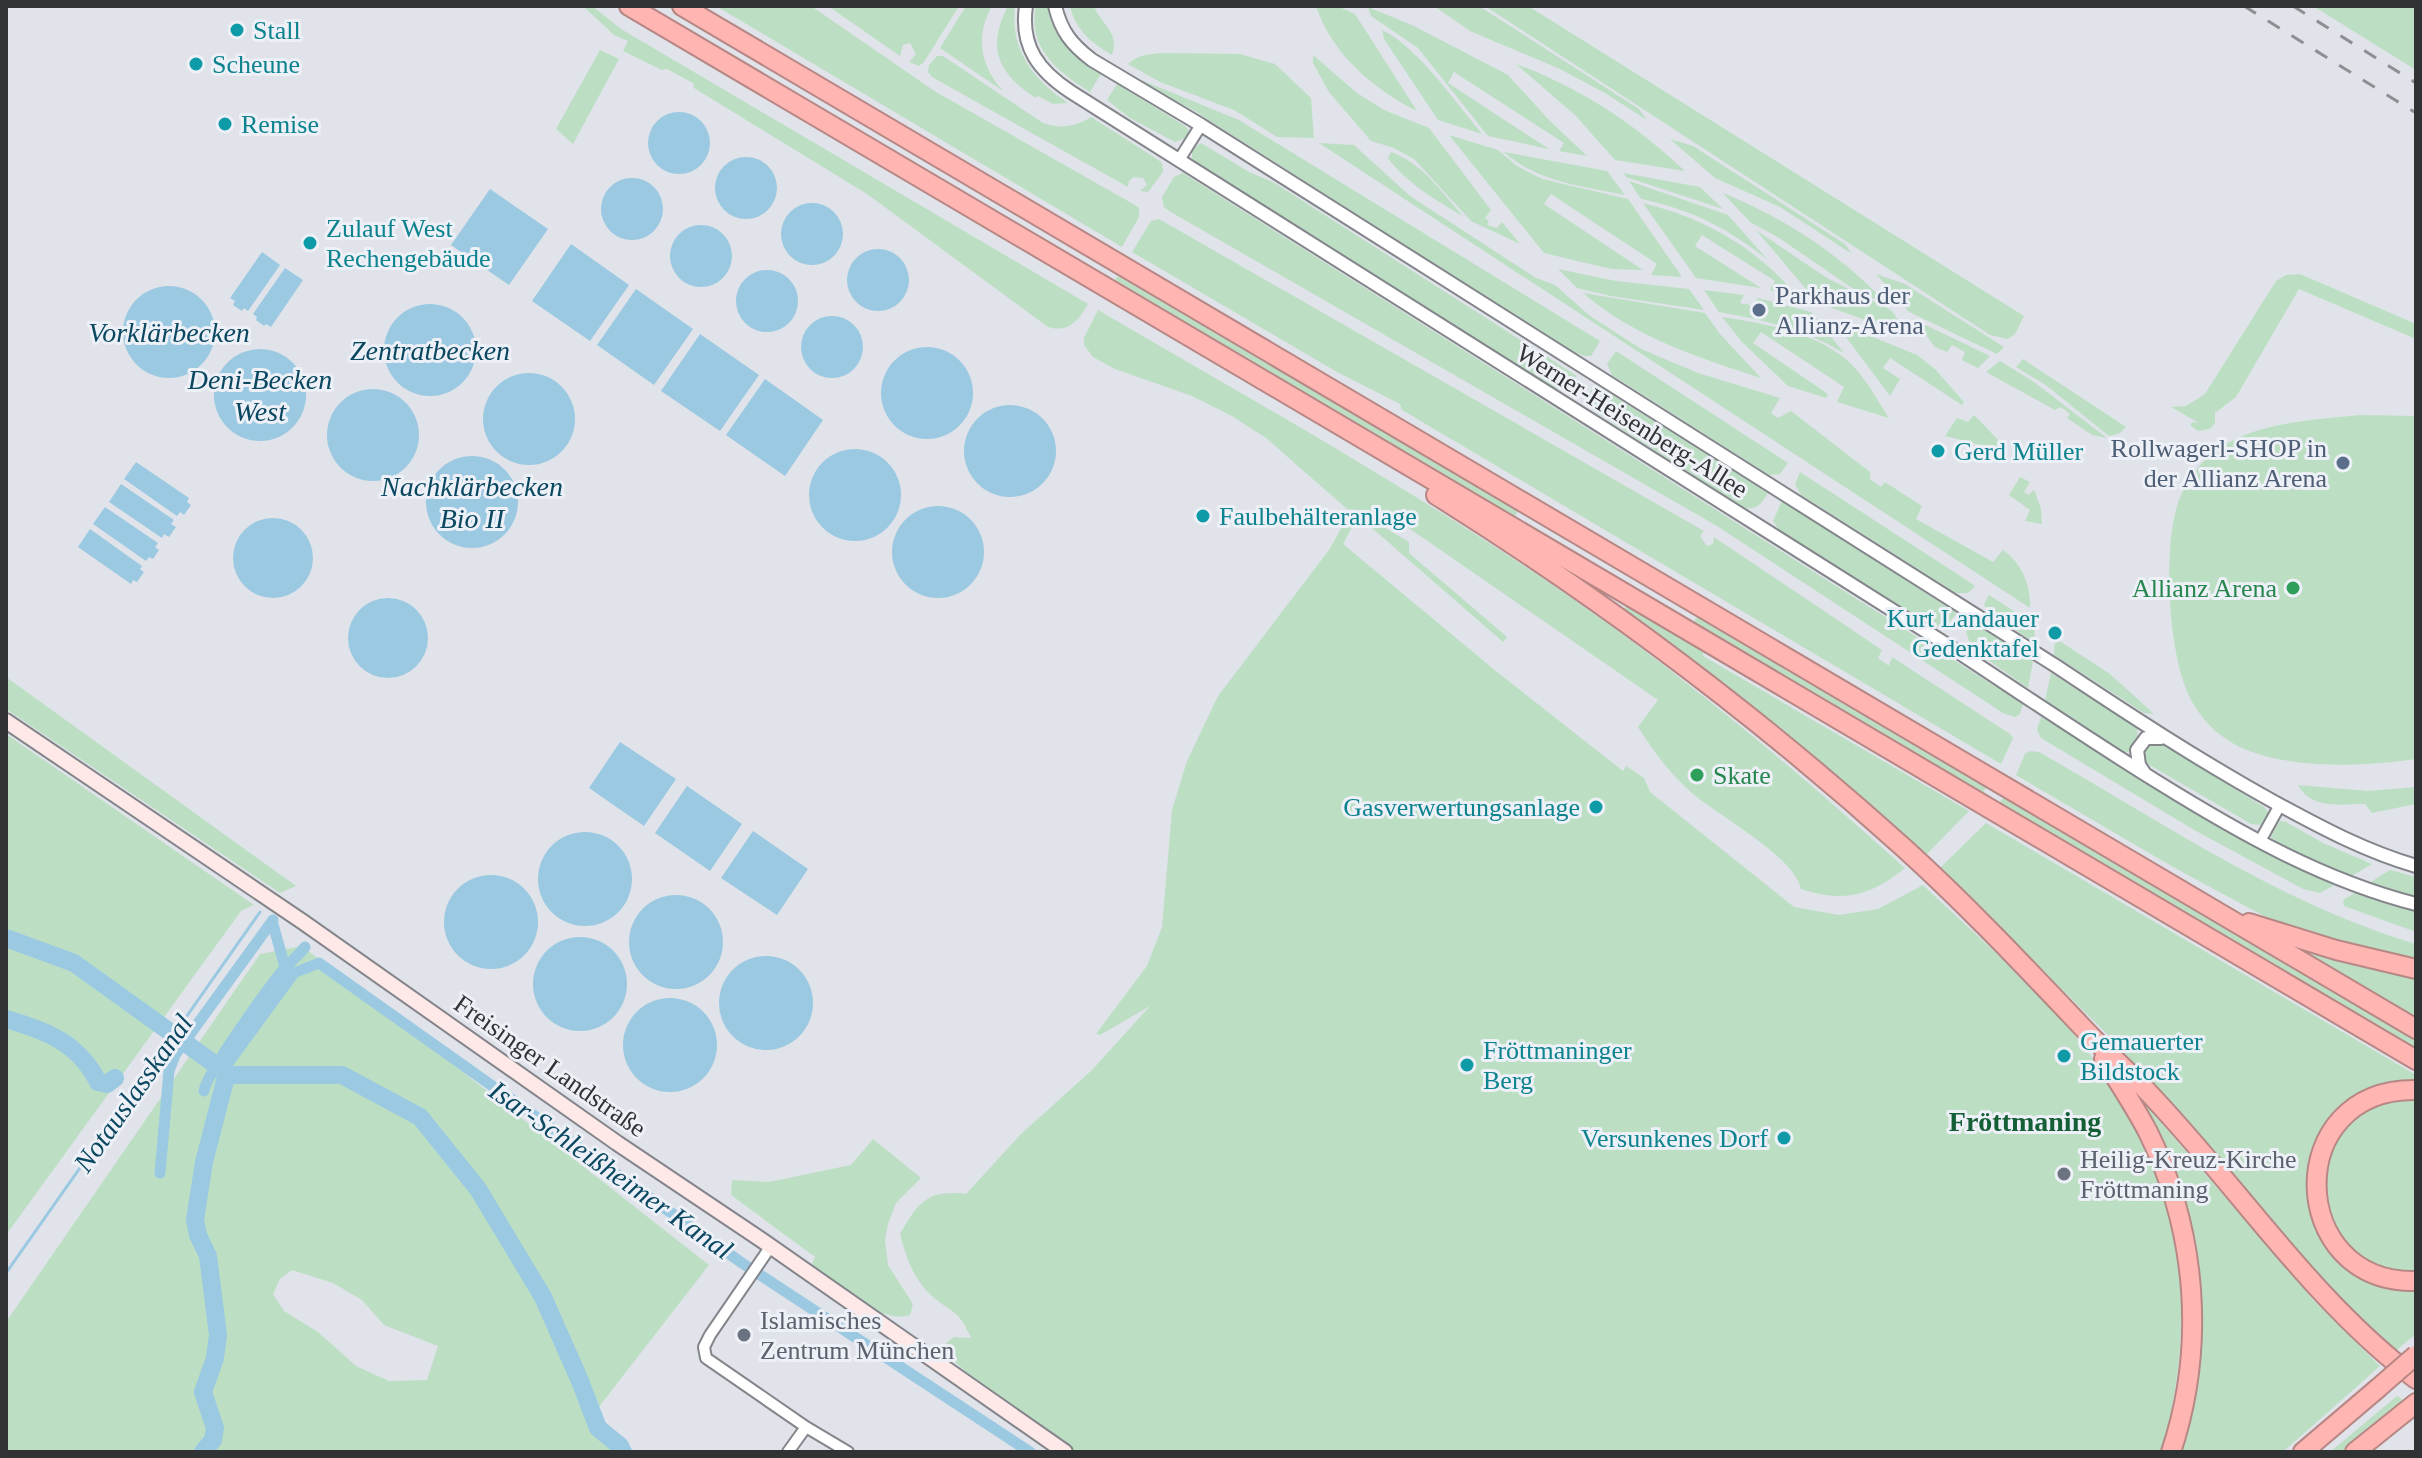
<svg xmlns="http://www.w3.org/2000/svg" width="2422" height="1458" viewBox="0 0 2422 1458" font-family="'Times New Roman',serif">
<style>
.green{fill:#bcdfc4;fill-rule:evenodd}
.water{fill:#9bc9e2}
.lines{fill:none;stroke-linecap:round;stroke-linejoin:round}
.stream{stroke:#9bc9e2;stroke-width:3}
.canal{stroke:#9bc9e2;stroke-width:11}
.river{stroke:#9bc9e2;stroke-width:18}
.minor-casing{stroke:#83858b;stroke-width:14}
.tertiary-casing{stroke:#83858b;stroke-width:16}
.secondary-casing{stroke:#83858b;stroke-width:18}
.motorway-casing{stroke:#b78785;stroke-width:22}
.minor{stroke:#fff;stroke-width:10}
.tertiary{stroke:#fff;stroke-width:12}
.secondary{stroke:#ffe9e8;stroke-width:14}
.motorway{stroke:#ffb5b1;stroke-width:18}
.rail{stroke:#8d8f93;stroke-width:3;stroke-dasharray:14 14;stroke-linecap:butt}
.motorway-bridge-casing{stroke:#b78785;stroke-width:22;stroke-linecap:butt}
.motorway-bridge{stroke:#ffb5b1;stroke-width:18}
.culture-dot{fill:#0f9aa8;stroke:#edf0f6;stroke-width:3}
.service-dot{fill:#5c6f8a;stroke:#edf0f6;stroke-width:3}
.leisure-dot{fill:#2e9e5b;stroke:#edf0f6;stroke-width:3}
.worship-dot{fill:#6b7280;stroke:#edf0f6;stroke-width:3}
.labels{text-anchor:middle;dominant-baseline:central;stroke-width:6;stroke-linejoin:round;paint-order:stroke}
.culture-label{font-size:26px;fill:#0d838f;stroke:#edf0f6;text-anchor:start}
.service-label{font-size:26px;fill:#4e5e75;stroke:#edf0f6;text-anchor:start}
.street-label{font-size:26px;fill:#313234;stroke:#edf0f6}
.leisure-label{font-size:26px;fill:#27864d;stroke:#edf0f6;text-anchor:end}
.worship-label{font-size:26px;fill:#5b616d;stroke:#edf0f6;text-anchor:start}
.water-label{font-size:28px;font-style:italic;fill:#0a4760;stroke:#edf0f6}
.neighbourhood-label{font-size:28px;font-weight:bold;fill:#145f35;stroke:#edf0f6}
</style>
<rect width="100%" height="100%" fill="#e0e3e9"/>
<path class="green" d="M583 6H592L621 29 1088 304C1078 321 1069 333 1048 327L867 194 694 88 693 83 667 69 662 70 623 51 628 41 614 35Z
M716 6H811L936 92 1135 205 1139 208V217L1122 247Z
M828 6H959L924 62 919 66 909 62 916 54 910 43 903 45 900 56Z
M966 6H992C975 36 980 66 1003 91L940 48Z
M1008 6H1015C1010 51 1033 79 1068 103L1053 104 1038 96 1036 98C998 74 986 48 1008 6Z
M1036 6H1047C1053 39 1073 56 1101 74L1090 92C1058 72 1027 48 1036 6Z
M1070 6H1094C1101 25 1120 32 1112 55 1091 42 1076 31 1070 6Z
M1316 6H1337L1355 14 1417 111C1373 89 1332 54 1316 6Z
M1434 6H1479L1639 109 1647 120 1605 93 1560 69 1470 31Z
M1485 6H1528L2024 316 2015 334 2008 339 1990 335Z
M2313 6H2416V70Z
M1368 7 1414 26 1508 75 1548 119 1587 156 1559 151 1564 143 1454 72 1448 83 1549 149 1488 136 1418 48 1371 16Z
M1382 30C1417 46 1457 104 1482 134L1438 120 1384 39Z
M600 50 619 59 573 144 556 129Z
M1164 53 1240 54 1275 64 1311 98 1314 138 1277 137 1234 110 1160 82 1128 64C1138 54 1150 54 1164 53Z
M1313 55 1357 93 1384 110 1429 128 1491 210 1485 218 1489 221 1487 225 1497 228 1502 222 1520 244 1471 221 1414 159 1394 148 1371 141 1329 92 1313 63Z
M937 56H943L1043 123C1060 129 1076 127 1091 117L1157 159 1162 163 1163 172 1148 192 1140 191 1147 185 1143 178 1134 177 1129 181 1128 187 932 77 928 72 929 65Z
M1516 64C1581 88 1635 124 1685 171L1615 160 1575 115Z
M1141 80 1239 120 1600 341 1591 356H1585L1573 352 1193 110 1140 83Z
M1117 84 1185 126 1189 131 1188 137 1175 142 1130 118 1107 100Z
M1449 135 1498 150 1517 166 1542 179 1628 199 1682 277 1651 275 1657 264 1551 194 1544 204 1643 270 1611 269 1544 253Z
M1670 139 1693 146 1845 244 1852 254 1780 207 1715 178Z
M1201 143 1249 172 1273 182 1577 376 1568 388 1553 389 1195 161 1192 158V150Z
M1319 143 1354 145 1410 196 1536 278 1555 285 1590 316 1641 349 1698 373 1780 398 1771 413 1778 418 1791 411 1870 472V479L1881 487 1885 482 1922 506 1916 519 1993 562 2003 550C2022 564 2031 585 2030 608Z
M1391 152C1422 163 1441 191 1463 216 1437 201 1405 182 1388 158Z
M1504 152 1607 171 1625 195C1583 186 1537 182 1504 152Z
M1183 173 2023 704 2020 714 2015 717 2003 713 1717 526 1169 211 1164 207 1162 197 1174 177Z
M1623 173 1700 187 1723 209 1626 177Z
M1629 181 1728 215 1767 259C1725 227 1693 210 1641 199Z
M1723 193C1787 219 1841 255 1888 305L1855 290 1779 238 1750 222Z
M1643 203C1705 218 1757 248 1798 297L1770 290 1775 281 1702 235 1695 246 1761 288 1696 278Z
M1159 219 1704 531 1700 536 1707 546 1713 544 1714 537 1882 650 1878 658 1889 666 1892 657 2010 734 2013 738 2001 764 1402 410 1400 404 1337 372 1132 252 1151 221Z
M1756 230 1827 278 1891 310 1910 336 1818 303Z
M1558 269 1616 281 1689 289 1704 310 1611 296 1577 288Z
M1876 274 1905 284 2004 347 1997 354 1909 312Z
M2300 274 2416 324V339L2299 289 2236 397 2215 413V423L2210 429 2198 431 2190 425 2193 422 2199 423 2171 407 2186 406 2205 394 2276 281 2286 275Z
M1118 276 1518 511 1515 517 1115 280Z
M1704 290 1744 295 1740 302 1744 305 1746 303 1752 307 1758 298 1811 312 1844 353C1804 329 1764 320 1719 312Z
M1583 293 1705 313 1720 334 1761 378C1696 357 1635 337 1583 293Z
M1098 310C1259 404 1423 495 1577 602 1693 683 1800 774 1905 868 1871 896 1843 903 1801 889 1794 856 1720 817 1692 793 1670 774 1654 752 1638 727L1658 700 1387 513 1347 509 1266 438 1232 416 1192 396 1115 369 1093 357 1084 345V338Z
M1722 317C1766 324 1814 331 1849 362 1865 376 1877 400 1889 418L1837 402 1844 387 1761 332 1753 343 1828 394 1826 398 1788 386 1742 342Z
M1913 319 1990 356 1978 368 1962 360 1965 352 1952 345 1947 352 1935 347Z
M1844 325 1917 355 1936 370 1964 402 1962 405 1890 358 1883 368 1900 379 1890 396 1840 329Z
M1616 351 1788 463 1780 474 1769 475 1612 375 1607 364Z
M2023 359 2126 427 2120 433 2109 436 2047 386 2016 367Z
M2000 361 2034 382 2107 438 2092 435 2067 418 2070 414 2061 407 2055 410 1986 372Z
M1595 384 1768 493C1762 503 1756 512 1743 507L1595 412 1588 406 1586 399Z
M1974 415 2007 449 2006 451 1945 436 1957 418 1968 422Z
M2361 415 2416 416V759C2362 767 2273 771 2226 739 2211 729 2198 714 2190 698 2168 654 2162 546 2179 500 2185 485 2197 466 2210 455 2249 422 2313 420 2361 415Z
M1800 472 1971 583 1975 586 1968 593H1956L1801 495 1795 484Z
M2020 477 2030 482 2024 492 2029 495 2033 490 2035 492 2041 509 2042 524 2025 521 2030 510 2009 495Z
M1782 501 1957 613 1945 627H1933L1781 532 1773 521Z
M1365 522H1375L1409 542V553L1507 637 1503 642Z
M1348 523 1352 527 1343 544 1497 672 1623 771 1626 766 1644 778 1650 792 1794 907 1839 915 1878 909 1923 885C1985 944 2055 1002 2104 1074 2183 1192 2200 1316 2161 1452H1075L989 1392 947 1355 946 1343 954 1337 971 1338C959 1310 953 1314 932 1296 913 1279 906 1257 900 1234 918 1203 927 1189 966 1194L1021 1134 1092 1070 1150 1006 1100 1035 1096 1034 1147 966 1162 927 1172 810 1187 761 1218 696 1329 550 1343 525Z
M1989 595 2035 625 2034 642 1988 612 1984 604Z
M1627 605 1696 645 1703 651V656L1969 811 1926 855 1808 752 1624 609Z
M1697 617 1986 788 1983 793 1694 622Z
M1971 621 2033 661 2028 688 1981 655 1971 646 1966 632Z
M2055 638 2110 674 2154 714 2144 713 2054 655Z
M2051 673 2137 728 2138 740 2128 752H2120L2045 701Z
M6 677 296 886 280 893 6 709Z
M2041 717 2242 838 2338 883 2320 893 2303 889 2196 831 2041 738 2037 730Z
M6 734 254 905 241 911 6 1235Z
M2151 742 2161 743 2264 807 2268 812 2267 820 2260 825 2251 824 2148 764 2143 756 2144 749Z
M2030 751 2039 752C2162 822 2279 903 2416 944V964L2394 960 2283 925 2264 916 2173 867 2016 775 2025 754Z
M2298 785 2368 791 2416 787V804L2372 813 2365 804C2340 804 2312 810 2298 785Z
M2003 798 2416 1041V1048L1999 804Z
M2280 821 2286 822 2323 843 2372 864 2352 876 2283 847 2270 836Z
M1986 823 2416 1075V1081L2388 1083 2355 1098 2339 1112 2319 1142 2329 1245 2416 1288V1334L2393 1353 2341 1304 2106 1033 1940 868Z
M2390 870 2416 877V897L2369 883Z
M2356 892 2416 909V932L2344 906 2343 900Z
M2300 945 2416 976V1017L2300 948Z
M302 946 709 1265 598 1408 621 1452H6V1322L260 954ZM292 1270 333 1283 362 1300 384 1325 438 1346 427 1380 389 1381 356 1366 318 1332 284 1311 273 1294 280 1279Z
M2134 1091 2315 1302 2380 1366 2283 1452H2175L2195 1293Z
M2416 1093V1274L2381 1269 2357 1256 2337 1235 2322 1198 2330 1144 2362 1109Z
M873 1139 921 1178 896 1203 888 1224 885 1240 888 1265 913 1304 910 1315C879 1325 836 1282 812 1264L815 1257 731 1195 732 1180 769 1182 851 1165Z
M2397 1396 2406 1402 2342 1452H2330Z"/>
<path class="water" d="M648 143a31 31 0 1 1 62 0a31 31 0 1 1-62 0Z
M715 188a31 31 0 1 1 62 0a31 31 0 1 1-62 0Z
M601 209a31 31 0 1 1 62 0a31 31 0 1 1-62 0Z
M490 189 548 229 509 285 451 245Z
M781 234a31 31 0 1 1 62 0a31 31 0 1 1-62 0Z
M670 256a31 31 0 1 1 62 0a31 31 0 1 1-62 0Z
M571 244 629 285 590 341 532 301Z
M847 280a31 31 0 1 1 62 0a31 31 0 1 1-62 0Z
M262 252 280 265 248 311 244 308 242 311 233 305 235 301 230 298Z
M285 268 303 280 271 327 266 324 264 326 256 320 257 317 253 314Z
M736 301a31 31 0 1 1 62 0a31 31 0 1 1-62 0Z
M123 332a46 46 0 1 1 92 0a46 46 0 1 1-92 0Z
M636 289 693 329 654 385 597 345Z
M384 350a46 46 0 1 1 92 0a46 46 0 1 1-92 0Z
M801 347a31 31 0 1 1 62 0a31 31 0 1 1-62 0Z
M700 334 759 375 720 431 661 391Z
M881 393a46 46 0 1 1 92 0a46 46 0 1 1-92 0Z
M214 395a46 46 0 1 1 92 0a46 46 0 1 1-92 0Z
M483 419a46 46 0 1 1 92 0a46 46 0 1 1-92 0Z
M765 379 823 420 785 476 726 435Z
M327 435a46 46 0 1 1 92 0a46 46 0 1 1-92 0Z
M964 451a46 46 0 1 1 92 0a46 46 0 1 1-92 0Z
M809 495a46 46 0 1 1 92 0a46 46 0 1 1-92 0Z
M426 502a46 46 0 1 1 92 0a46 46 0 1 1-92 0Z
M136 462 189 498 187 502 191 505 184 515 180 512 177 516 124 479Z
M121 484 174 520 171 524 176 527 169 537 164 534 162 538 109 502Z
M892 552a46 46 0 1 1 92 0a46 46 0 1 1-92 0Z
M105 507 158 543 155 547 159 550 153 559 149 557 146 561 93 524Z
M233 558a40 40 0 1 1 80 0a40 40 0 1 1-80 0Z
M90 529 142 566 140 569 144 572 137 582 133 580 131 584 78 547Z
M348 638a40 40 0 1 1 80 0a40 40 0 1 1-80 0Z
M620 742 676 779 644 826 589 788Z
M687 786 742 824 710 871 655 833Z
M753 831 808 869 777 915 721 878Z
M538 879a47 47 0 1 1 94 0a47 47 0 1 1-94 0Z
M444 922a47 47 0 1 1 94 0a47 47 0 1 1-94 0Z
M629 942a47 47 0 1 1 94 0a47 47 0 1 1-94 0Z
M533 984a47 47 0 1 1 94 0a47 47 0 1 1-94 0Z
M719 1003a47 47 0 1 1 94 0a47 47 0 1 1-94 0Z
M623 1045a47 47 0 1 1 94 0a47 47 0 1 1-94 0Z"/>
<g class="lines">
<path class="stream" d="M180 1048H191
M210 1061V1074
M6 1273 260 912"/>
<path class="canal" d="M272 921 285 967
M223 1070 294 973 319 963 742 1263 1030 1452
M204 1091C207 1072 267 990 283 970 290 962 298 956 305 947
M160 1173 169 1071 175 1055 273 920"/>
<path class="river" d="M6 938 74 963 227 1073 233 1075H342L420 1117 478 1189 543 1297 580 1381 598 1428 620 1446 623 1452
M6 1019C45 1030 79 1043 98 1082L107 1084 115 1078
M203 1452 213 1440 215 1428 203 1392 215 1358 218 1335 208 1256 198 1235 195 1220 204 1162 227 1073"/>
<defs>
<path id="minor" d="M1179 160 1201 125
M2260 841 2280 805
M771 1246 710 1335 704 1347 706 1358 806 1427 848 1452
M788 1452 806 1427"/>
<path id="tertiary" d="M1026 6C1020 47 1039 71 1071 92L1946 644C2016 690 2085 737 2156 781 2238 832 2322 880 2416 904
M1055 6C1061 31 1071 44 1092 60L1201 125 2056 666C2128 714 2200 761 2276 803 2322 828 2365 851 2416 866
M2145 774 2139 765 2137 750 2146 738H2161"/>
<path id="secondary" d="M6 721 303 922 617 1143 763 1241 1065 1452"/>
<path id="motorway" d="M629 6 2416 1060
M682 6 2416 1029
M1436 495C1602 599 1759 717 1904 848 1968 906 2027 969 2087 1032 2105 1051 2125 1068 2144 1088 2236 1183 2310 1299 2416 1379
M2249 923 2336 950 2416 969
M2104 1059C2119 1083 2135 1107 2148 1132 2197 1231 2206 1347 2171 1452
M2416 1090C2281 1088 2286 1284 2416 1281
M2303 1452 2377 1389
M2355 1452 2416 1403"/>
</defs>
<use href="#minor" class="minor-casing"/>
<use href="#tertiary" class="tertiary-casing"/>
<use href="#secondary" class="secondary-casing"/>
<use href="#motorway" class="motorway-casing"/>
<use href="#minor" class="minor"/>
<use href="#tertiary" class="tertiary"/>
<use href="#secondary" class="secondary"/>
<use href="#motorway" class="motorway"/>
<path class="rail" d="M2244 6 2416 113
M2293 6 2416 83"/>
<defs>
<path id="motorway-bridge" d="M2377 1389 2416 1355"/>
</defs>
<use href="#motorway-bridge" class="motorway-bridge-casing"/>
<use href="#motorway-bridge" class="motorway-bridge"/>
</g>
<g class="culture-dot">
<circle cx="237" cy="30" r="8"/>
<circle cx="196" cy="64" r="8"/>
<circle cx="225" cy="124" r="8"/>
<circle cx="310" cy="243" r="8"/>
<circle cx="1938" cy="451" r="8"/>
<circle cx="1203" cy="516" r="8"/>
<circle cx="2055" cy="633" r="8"/>
<circle cx="1596" cy="807" r="8"/>
<circle cx="2064" cy="1056" r="8"/>
<circle cx="1467" cy="1065" r="8"/>
<circle cx="1784" cy="1138" r="8"/>
</g>
<g class="service-dot">
<circle cx="1759" cy="310" r="8"/>
<circle cx="2343" cy="463" r="8"/>
</g>
<g class="leisure-dot">
<circle cx="2293" cy="588" r="8"/>
<circle cx="1697" cy="775" r="8"/>
</g>
<g class="worship-dot">
<circle cx="2064" cy="1174" r="8"/>
<circle cx="744" cy="1335" r="8"/>
</g>
<g class="labels">
<g class="culture-label">
<text x="253" y="30">Stall</text>
<text x="212" y="64">Scheune</text>
<text x="241" y="124">Remise</text>
<text x="326" y="228">Zulauf West<tspan x="326" dy="30">Rechengebäude</tspan></text>
<text x="1954" y="451">Gerd Müller</text>
<text x="1219" y="516">Faulbehälteranlage</text>
<text x="2039" y="618" text-anchor="end">Kurt Landauer<tspan x="2039" dy="30">Gedenktafel</tspan></text>
<text x="1580" y="807" text-anchor="end">Gasverwertungsanlage</text>
<text x="2080" y="1041">Gemauerter<tspan x="2080" dy="30">Bildstock</tspan></text>
<text x="1483" y="1050">Fröttmaninger<tspan x="1483" dy="30">Berg</tspan></text>
<text x="1768" y="1138" text-anchor="end">Versunkenes Dorf</text>
</g>
<g class="service-label">
<text x="1775" y="295">Parkhaus der<tspan x="1775" dy="30">Allianz-Arena</tspan></text>
<text x="2327" y="448" text-anchor="end">Rollwagerl-SHOP in<tspan x="2327" dy="30">der Allianz Arena</tspan></text>
</g>
<g class="street-label">
<text transform="translate(1632 421) rotate(32)">Werner-Heisenberg-Allee</text>
<text transform="translate(550 1066) rotate(35)">Freisinger Landstraße</text>
</g>
<g class="leisure-label">
<text x="2277" y="588">Allianz Arena</text>
<text x="1713" y="775" text-anchor="start">Skate</text>
</g>
<g class="worship-label">
<text x="2080" y="1159">Heilig-Kreuz-Kirche<tspan x="2080" dy="30">Fröttmaning</tspan></text>
<text x="760" y="1320">Islamisches<tspan x="760" dy="30">Zentrum München</tspan></text>
</g>
<g class="water-label">
<text x="169" y="332">Vorklärbecken</text>
<text x="430" y="350">Zentratbecken</text>
<text x="260" y="379">Deni-Becken<tspan x="260" dy="32">West</tspan></text>
<text x="472" y="486">Nachklärbecken<tspan x="472" dy="32">Bio II</tspan></text>
<text transform="translate(133 1093) rotate(-55)">Notauslasskanal</text>
<text transform="translate(611 1170) rotate(35)">Isar-Schleißheimer Kanal</text>
</g>
<g class="neighbourhood-label">
<text x="2025" y="1121">Fröttmaning</text>
</g>
</g>
<rect width="2422" height="1458" fill="none" stroke="#313234" stroke-width="16"/>
</svg>
